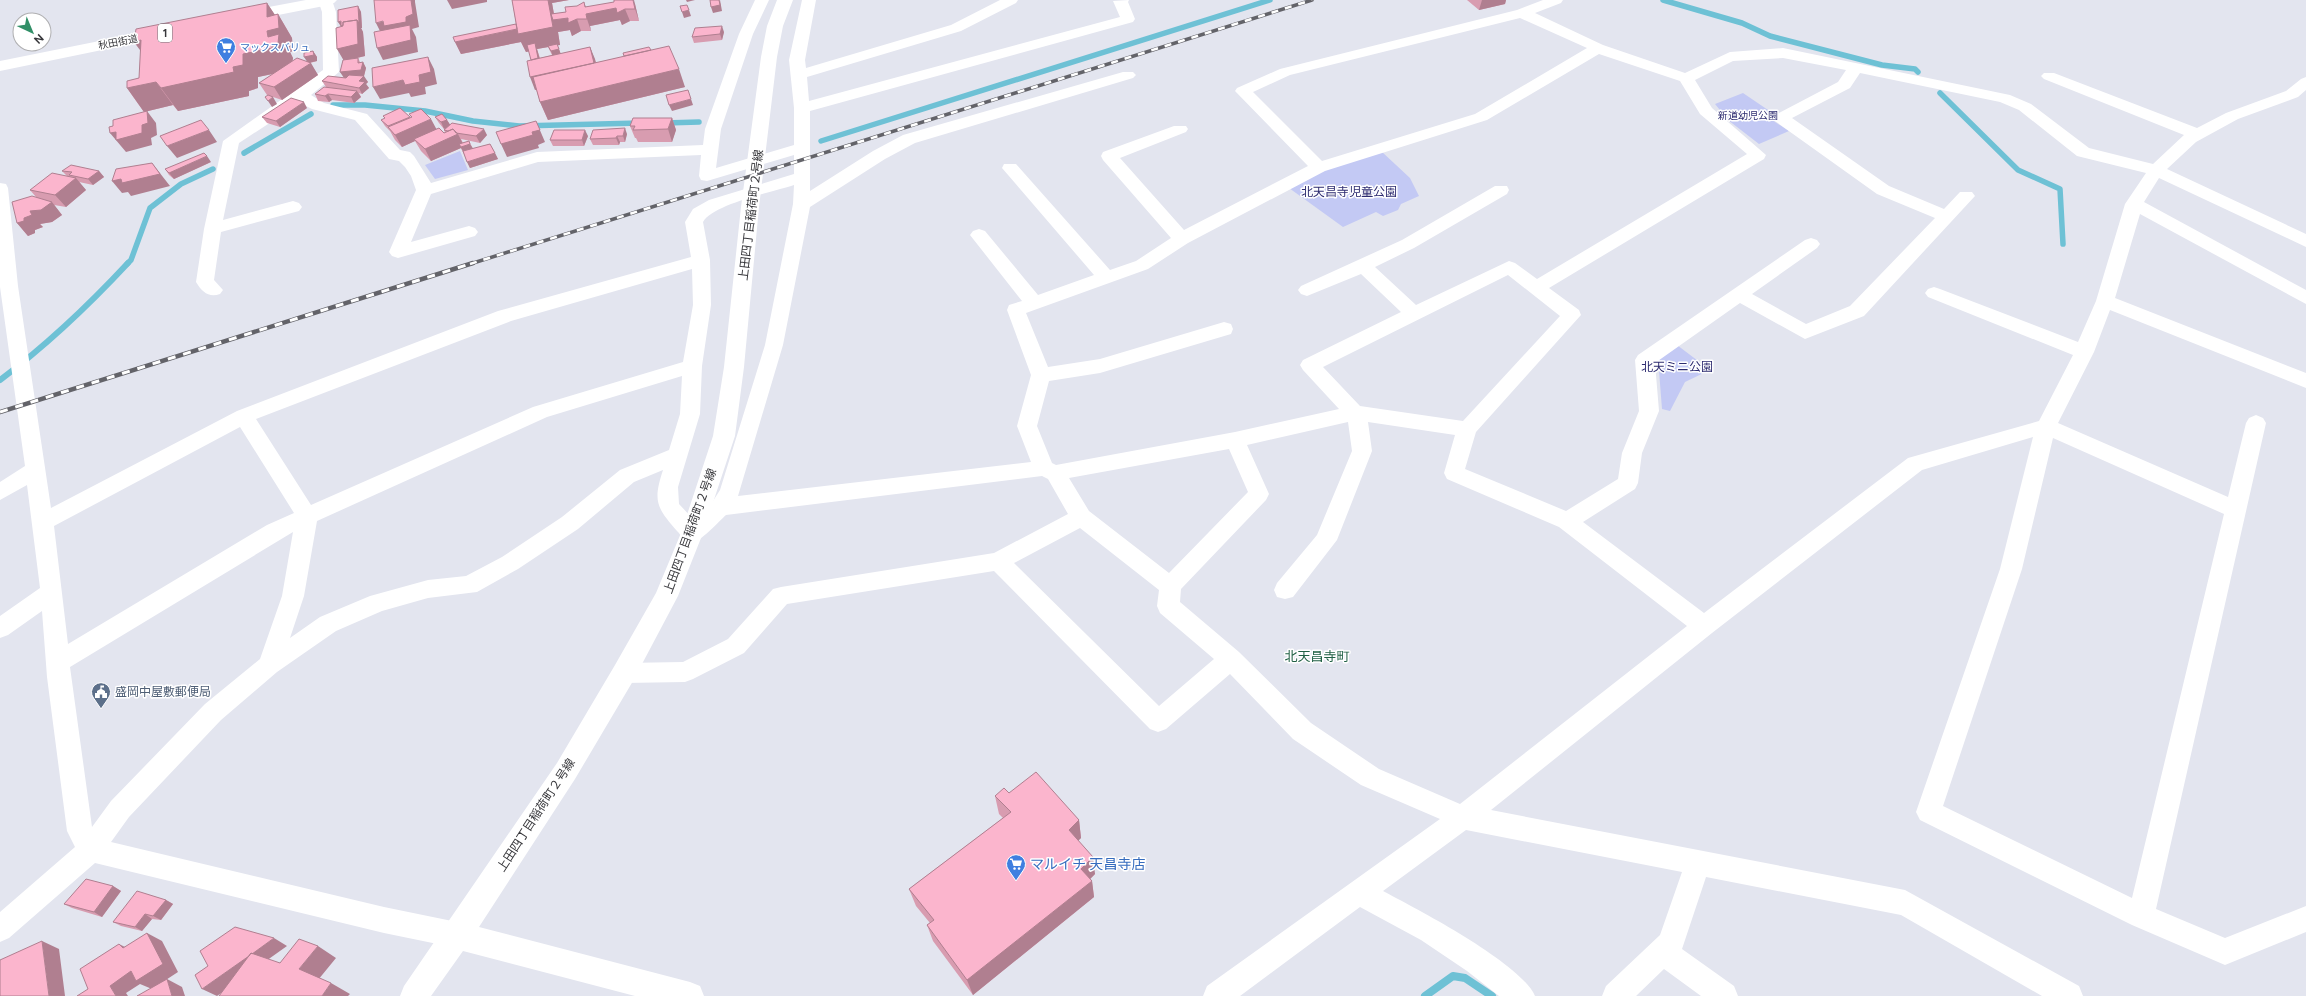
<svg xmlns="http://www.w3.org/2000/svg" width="2306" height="996" viewBox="0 0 2306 996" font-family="Figtree,'Noto Sans JP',sans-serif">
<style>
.green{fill:#c3c9f4}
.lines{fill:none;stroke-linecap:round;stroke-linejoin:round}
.stream-far2{stroke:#6ec1d5;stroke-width:5.5}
.stream-far1{stroke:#6ec1d5;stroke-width:6}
.stream{stroke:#6ec1d5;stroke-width:8}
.minor{fill:#fff;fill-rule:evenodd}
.tertiary{fill:#fff;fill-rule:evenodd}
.primary{fill:#fff;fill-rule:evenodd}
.rail-far1-casing{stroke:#636369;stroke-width:3.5}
.rail-casing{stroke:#636369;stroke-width:4.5}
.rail-far1{stroke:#fff;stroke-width:2.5;stroke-dasharray:7;stroke-linecap:butt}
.rail{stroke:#fff;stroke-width:3;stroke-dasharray:8;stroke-linecap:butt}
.wall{fill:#d89cb0;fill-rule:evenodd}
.shaded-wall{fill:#b07f90}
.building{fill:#fbb5cd;stroke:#b07f90}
.labels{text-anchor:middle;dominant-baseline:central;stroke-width:3;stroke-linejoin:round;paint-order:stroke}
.far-street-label{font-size:10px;fill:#37373b;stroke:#fff}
.far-shop-label{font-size:10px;fill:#366cbe;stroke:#fff;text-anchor:start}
.far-park-label{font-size:10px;fill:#2d2b70;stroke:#fff}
.shield{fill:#fff;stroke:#737376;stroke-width:1}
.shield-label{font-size:11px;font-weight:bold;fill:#37373b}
.park-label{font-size:12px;fill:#2d2b70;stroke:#fff}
.street-label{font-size:12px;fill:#37373b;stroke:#fff}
.service-label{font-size:12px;fill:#4e5e75;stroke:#fff;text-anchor:start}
.neighbourhood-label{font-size:13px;fill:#216145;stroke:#fff}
.near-shop-label{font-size:14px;fill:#366cbe;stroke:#fff;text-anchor:start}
</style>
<rect width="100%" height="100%" fill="#e3e5ef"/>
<path class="green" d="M1743 93 1771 112 1766 116 1789 131 1759 144 1728 120 1715 104Z
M460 151 468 170 435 179 425 165Z
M1381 151 1410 178 1419 196 1401 204 1398 210 1383 216 1376 212 1343 227 1289 188 1321 169Z
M1677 345 1710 370 1685 382 1670 411 1662 409 1658 358Z"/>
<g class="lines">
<path class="stream-far2" d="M1663 0 1742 23 1770 36 1882 65 1915 69 1918 72
M1940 93 2018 170 2060 189 2063 244
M333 105H365L425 111 473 121 519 126 640 123
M665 123 699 122
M821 141 1270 0
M244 153 311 114
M127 264 131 260 150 208 181 184 213 169"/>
<path class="stream-far1" d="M0 380C47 345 88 306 128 263"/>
<path class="stream" d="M1425 996 1453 976 1465 978 1492 996"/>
<path class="minor" d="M318 0H332L336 12 339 72 311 95 324 103 367 114 400 150 410 152 414 156 431 183 537 152 703 145 705 129 739 34 755 0H769L753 34 721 129 716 168 794 145V108L789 60 802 0H816L805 60 806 68 951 25 1000 0H1018L1016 3 961 31 807 77 809 101 1120 17 1113 1 1129 0 1128 2 1135 19 1133 22 810 111V191L873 151 903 135 1123 72H1133L1136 75 1133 78 915 143 885 159 810 207 783 345 738 496 1031 462 1017 426 1031 375 1007 310 1009 305 1022 301 970 235 973 231 979 229 985 231 1038 295 1094 275 1002 168 1004 164H1016L1110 270 1136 261 1171 238 1103 160 1101 156 1103 152 1174 126H1186L1188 129 1186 132 1120 158 1184 230 1308 166 1235 91 1237 88 1280 69 1517 10 1543 0H1563L1561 3 1535 13 1603 45 1685 73 1730 52 1783 48 2010 95 2031 104 2089 148 2153 164 2184 135 2044 79 2041 76 2044 73H2054L2197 128 2226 113 2286 91 2301 79 2306 77V90L2298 97 2238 119 2196 142 2167 169 2306 234V247L2159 178 2144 202 2306 290V304L2140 214 2115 298 2306 373V388L2110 310 2094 352 2058 423 2228 497 2246 423 2249 418 2256 415 2263 418 2266 423 2156 909 2225 938 2306 906V932L2225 965 2132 925 1920 820 1916 812 2000 569 2033 437 1922 470 1712 633 1491 810 1905 890 2079 986 2083 996H2042L1901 915 1706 877 1682 949 1734 986 1738 996H1701L1664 969 1636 996H1602L1606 986 1660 935 1682 872 1466 830 1383 891C1417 909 1521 963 1535 996H1499L1467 971 1421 940 1360 907 1240 996H1203L1207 986 1440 819 1361 785 1293 739 1230 674 1166 729 1158 732 1150 729 994 571 787 604 744 653 693 679 685 682 624 683 616 680 612 673 616 666 624 663 683 662 728 639 773 589 781 587 994 553 1068 514 1048 479 1042 476 726 515C719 521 701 542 692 542 685 542 681 535 677 531 656 507 653 501 663 470L634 482 578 529 518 569 477 592 428 598 382 611 336 631 277 672 221 720 129 817 111 842 384 907 457 922 466 926 470 935 466 944 457 948 384 933 95 863 9 938 0 942V912L75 847 67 831 47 677 42 611 8 635 0 638V616L40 588 27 485 0 500V482L25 466 0 287V183L6 184 8 188 18 286 51 508 237 411 498 311 691 257 685 222 693 209 709 200 794 174V155L707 181 701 180 699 176 701 155 538 162 431 194 411 242 469 226 475 228 478 232 475 236 398 258 392 256 389 252 416 190 411 176 405 167 399 161 389 159 355 120 312 109 300 103 239 143 223 220 293 201 299 203 302 207 299 211 221 232 214 280 223 290 220 294C209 298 202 292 196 282L204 229 223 141 323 70 322 12ZM1520 18 1587 48 1475 114 1322 161 1253 92 1290 75ZM1599 54 1680 81 1700 114 1747 154 1537 279 1515 263 1509 261 1416 305 1375 267 1414 248 1507 194 1509 190 1507 186H1495L1402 240 1301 286 1298 290 1301 294 1307 296 1361 274 1401 312 1303 360 1300 365 1303 370 1339 409 1235 432 1056 465 1052 463 1037 426 1049 381 1100 373 1231 334 1233 329 1231 324 1224 322 1100 359 1048 367 1026 313 1148 269 1188 243 1325 171 1487 120ZM1783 58 1846 70 1838 82 1775 115 1773 118 1775 121 1877 194 1935 218 1850 306 1806 324 1752 294 1817 248 1820 244 1817 240 1811 238 1805 240 1638 355 1635 360 1639 411 1622 453 1618 479 1566 511 1465 469 1476 432 1581 315 1579 310 1549 288 1764 159 1766 155 1712 108 1695 80 1733 61ZM1860 73 2000 102 2019 110 2077 156 2146 173 2125 204 2096 301 2078 342 1940 289 1934 287 1928 289 1925 293 1928 297 2073 355 2039 421 1908 458 1704 613 1583 522 1635 489 1638 483 1642 453 1659 411 1655 363 1740 303 1805 339 1864 316 1975 196 1972 192H1960L1944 209 1889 186 1792 118 1850 88ZM794 185 793 204 765 345 720 490 713 501 693 519 679 504 678 487 700 414 702 366 711 305 710 260 703 222C713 204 773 192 794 185ZM692 269 693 305 683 362 533 407 311 505 256 419 511 321ZM1508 275 1560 316 1463 421 1360 406 1323 367ZM682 376 680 414 669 450 620 470 562 517 502 557 466 576 428 580 370 596 320 617 290 638 304 596 317 521 547 417ZM1348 422 1352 451 1317 535 1277 583 1274 590 1277 597 1285 599 1293 597 1337 540 1372 451 1368 422 1455 435 1444 473 1447 479 1559 527 1687 626 1460 804 1379 769 1311 723 1239 652 1180 602 1181 589 1266 500 1269 494 1247 445ZM240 427 294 513 267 525 68 644 54 526ZM2053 438 2224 514 2132 898 1943 806 2022 569ZM1229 449 1248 492 1169 573 1089 511 1069 478ZM1080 528 1159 590 1157 606 1160 613 1214 659 1159 706 1014 563ZM293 532 282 596 260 659 205 704 111 801 92 827 70 667Z"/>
<path class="tertiary" d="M777 0H793L783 26 777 57 759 207 744 367 735 436 703 533 678 596 633 681 575 779 479 927 690 982 700 986 704 996H635L463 951 431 996H400L404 986 557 763 615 665 656 593 681 533 713 436 724 367 741 207 761 57 767 26Z"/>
<path class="primary" d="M306 0H337L334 3 329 5 242 22 237 20 234 17 237 14 242 12Z
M164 28 170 30 172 33 170 36 0 71V61Z"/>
<defs>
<path id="rail-far1" d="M470 264 1312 0"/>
<path id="rail" d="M0 412 473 263"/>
</defs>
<use href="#rail-far1" class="rail-far1-casing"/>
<use href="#rail" class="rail-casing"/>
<use href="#rail-far1" class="rail-far1"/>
<use href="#rail" class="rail"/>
</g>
<path class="wall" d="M512 0H569L552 3 554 14 566 12 586 7 635 4 639 21H630L622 25 620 20 590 26 591 31H581L572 36 570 30 558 32 560 45H557L561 54 590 47 596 63 651 50 685 87 548 120 540 102 536 89 535 90 531 60 529 51 526 52 521 42 461 54 455 42 516 24ZM548 47 552 55 540 58 537 49Z
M1467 0H1506L1505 4 1479 10Z
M267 3 275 15 278 14 292 38 293 51 290 52 293 58 292 61 307 62 313 51 317 57V61L310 63 318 75 282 100 267 95 259 83 273 74 258 77V88L249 91V96L178 111 173 105 144 112 127 88 139 78Z
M358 6 361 12 362 28H361L363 32 365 56 349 60 358 58 360 62H363L366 68 364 76H362L368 82 366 84 369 88 362 94 359 93 361 97 354 103 332 100 329 102 318 101 315 94 326 87 322 81 344 78 343 60 341 27Z
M724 32 722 40 694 43 692 37Z
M307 108 280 127 267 123 262 117Z
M409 114 444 133 445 132 444 130 447 127 444 129 439 123 435 117 447 120 450 125 487 135 480 143 461 139 463 143 469 141 473 149 490 144 498 159 470 168 461 148 431 161 421 151 415 141 402 147 395 140 390 131 385 126 381 120 385 118 383 116 410 118 411 117Z
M672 118 676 130 672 142H638L636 138H635L630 126Z
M627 134 625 142H620L619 145H593L590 139Z
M588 136 584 146H553L550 140Z
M211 162 174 179 169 175 165 169Z
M62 171H99L104 177 93 185 79 182 86 190 66 207 54 205 62 215 52 222 40 224 43 227 35 230V233L28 236 17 223 36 197 30 190 67 176Z
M1009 793 1079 820 1081 838 1078 840 1095 874 1090 879 1092 881 1094 897 973 995 933 941 927 925 930 923 916 906 909 889 1003 818 999 814 995 796Z
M113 886 121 891 102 917 72 908 64 904Z
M166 900 173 904 161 920 152 919 142 931 121 926 113 922Z"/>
<path class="shaded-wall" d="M411 0H415V2L419 27 412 29 416 37 418 52 383 60 377 48 382 35 376 23 406 17Z
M447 0H487V2L452 9Z
M548 0H569L552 3 555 20 568 18 577 19 581 31 572 36 570 30 558 32 560 45 537 49 543 71 536 72V50L526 52 521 42 461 54 455 42 518 29Z
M633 0H634L635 4 639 21 635 9Z
M686 0H695L687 2Z
M720 0 722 11 713 13 711 7Z
M1482 0H1506L1505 4 1479 10Z
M584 2 588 13 616 8 625 9 630 21 622 25 620 20 590 26 591 31 587 19Z
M267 3 279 21 278 14 292 38 293 51 290 52 293 58 292 66 286 71 258 77V88L249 91V96L178 111 161 88 233 67 243 54 267 17Z
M358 6 361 12 362 28H361L363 32 365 56 344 61 337 49 342 28 338 22 357 20Z
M689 10 691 16 684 18 682 12Z
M722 26 724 32 722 40 720 34Z
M141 40 151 65 134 42Z
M590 47 595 59 599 75 535 90 530 77Z
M559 49 561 55 553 57 551 51Z
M313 51 317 57V61L308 63 304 57Z
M428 57 434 69 437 84 425 87 426 94 411 97 409 93 380 99 373 87 403 80 419 75Z
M363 62 366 68 364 76 344 78 340 72Z
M311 63 318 75 282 100 274 87Z
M679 69 685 87 548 120 540 102Z
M364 76 368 82 366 84 369 88 362 94 359 88V81Z
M156 82 173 105 144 112 127 88Z
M357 91 361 97 354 103 351 97Z
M328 94 332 100 329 102 325 96Z
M273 97 277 104 272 107 268 101Z
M691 99 693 105 672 111 669 105Z
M304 102 307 108 280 127 276 121Z
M147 111 156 123 157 135 151 138 152 145 126 152 110 133Z
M672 118 676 130 672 142 668 129Z
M431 119 438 132 414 139 415 141 402 147 395 135Z
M447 120 451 126 444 129 441 122Z
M536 121 545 142 538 145 539 148 507 157 501 144 532 132Z
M625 128 627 134 625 142 623 136Z
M484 129 487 135 480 143 476 136Z
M209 130 217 142 177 158 167 146Z
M585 130 588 136 584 146 582 140Z
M458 134 464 146 470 144 474 150 464 153 461 148 431 161 425 149Z
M617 136 620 142 619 145 616 138Z
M495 153 498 159 470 168 467 162Z
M207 156 211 162 174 179 169 173Z
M152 163 170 186 131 196 128 192 122 193 112 181Z
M99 171 104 177 93 185 88 179Z
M76 178 86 190 66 207 55 195Z
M52 202 62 215 52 222 40 224 43 227 35 230V233L28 236 17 223 24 218 30 211Z
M1079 820 1081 838 1072 847 1069 830Z
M1093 857 1095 874 1083 886 1081 869Z
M1092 881 1094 897 973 995 967 980Z
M113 886 121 891 102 917 94 912Z
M166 900 173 904 161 920 153 916Z
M145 914 152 919 142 931 135 927Z
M147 933 162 941 178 972 152 989 140 984 126 993 128 996H116L110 986Z
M274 938 287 946 217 996 202 989Z
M42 941 59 949 65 996H49Z
M119 944 135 952 123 948Z
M318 946 336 958 318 980 299 969Z
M167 979 182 987 185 996H172Z
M331 983 350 994 348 996H322Z"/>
<path class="building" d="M374 0H411L413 14 406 17V22L384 26 383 21 376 23Z
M512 0H548L553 27 518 34Z
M614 0H633L635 9H625L617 13 616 8 586 14 587 19H577L568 23V18L553 20 551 14 566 12 565 7 577 6 584 2 585 7 614 2Z
M710 0H719L720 5 711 7Z
M267 3V17L278 14 279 28 267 31 268 37 279 34 278 43 272 45V48L243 54V65L233 67 234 72 161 88 156 82 127 88V81L139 78 141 40 134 42 136 29Z
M687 5 689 10 682 12 680 6Z
M358 6 359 22H358L357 20 343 22V25L341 26V21L338 22V10Z
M357 20 358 44 337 49 336 28 343 26V22Z
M516 24 517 29 455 42 453 37Z
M410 25 411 40 377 48 374 32Z
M722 26 720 34 692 37 695 28Z
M535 43 538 58 531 60 527 45Z
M557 44 559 49 551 51 548 46Z
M669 46 679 69 540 102 533 77Z
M590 47 594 63 530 77 527 61Z
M649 47 651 50 624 56 623 53Z
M313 51 314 55 304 57V53Z
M428 57 431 72 419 75 420 82 405 85 403 80 373 87 372 68Z
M297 58 311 63 274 87 259 83Z
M358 58V63L363 62 361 70 340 72 343 60Z
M349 75 364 76 359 81 365 82 359 88 322 81 328 76 346 78Z
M324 87 357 91 351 97 328 94 325 96 315 94Z
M688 90 691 99 669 105 666 95Z
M268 95 273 97 268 101 265 97Z
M291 98 304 102 276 121 262 117Z
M400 108 410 117 388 126 381 120 385 118 383 116Z
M421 109 431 119 395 135 388 127 412 117 409 114Z
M147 111 148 123 142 125V133L116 140V132L110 133 109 127 113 126V120Z
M442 114 447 120 441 122 435 117Z
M633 118H672L668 129 633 130 635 126H630Z
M201 120 209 130 167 146 160 136Z
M536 121 540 130 532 132 533 135 501 144 496 132Z
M452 123 484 129 476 136 456 133 453 129 448 131 444 130Z
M439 128 444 133 453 129 458 134 425 149 414 139Z
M625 128 623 136H617L616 138 590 139 593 130Z
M554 130H585L582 140H550Z
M469 141 470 144 461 147 459 144Z
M490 144 495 153 467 162 463 151Z
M204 153 207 156 169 173 165 169Z
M152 163 160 174 122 183 121 179 112 181 116 169Z
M71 165 99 171 88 179 69 175 72 172 62 171Z
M52 173 76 178 55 195 30 190Z
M32 196 52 202 41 210 30 211 32 215 24 218V221L17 223 12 202Z
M1036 772 1079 820 1069 830 1093 857 1081 869 1092 881 967 980 927 925 934 920 909 889 1011 812 995 796 1004 788 1009 793Z
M86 879 113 886 94 912 64 904Z
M137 891 166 900 153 916 145 914 135 927 113 922Z
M235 927 274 938 252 954 251 953 249 956 202 989 195 975 208 966 200 951Z
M147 933 163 964 136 981 131 971 110 986 116 996H77L88 989 80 969 119 944 123 948Z
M299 939 318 946 299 969 331 983 322 996H219L251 953 280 963Z
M42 941 49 996H0V960Z
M167 979 172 996H137Z"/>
<defs>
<symbol id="supermarket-pin" viewBox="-11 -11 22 30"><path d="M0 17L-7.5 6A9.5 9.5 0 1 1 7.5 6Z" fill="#3f7fe0" stroke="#fff"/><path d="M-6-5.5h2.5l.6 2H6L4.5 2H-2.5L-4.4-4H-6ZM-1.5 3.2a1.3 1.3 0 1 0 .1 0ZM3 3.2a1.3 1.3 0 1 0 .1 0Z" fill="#fff"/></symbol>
<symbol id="civic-pin" viewBox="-11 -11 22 30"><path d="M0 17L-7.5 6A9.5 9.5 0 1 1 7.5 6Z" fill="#5c6f8a" stroke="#fff"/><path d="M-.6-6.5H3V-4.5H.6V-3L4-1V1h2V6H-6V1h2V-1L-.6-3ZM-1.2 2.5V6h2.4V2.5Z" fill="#fff"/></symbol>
</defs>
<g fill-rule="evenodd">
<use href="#supermarket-pin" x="215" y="36" width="22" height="30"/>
<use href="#civic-pin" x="90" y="681" width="22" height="30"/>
<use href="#supermarket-pin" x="1005" y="853" width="22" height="30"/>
</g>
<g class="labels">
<g class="far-street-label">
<text transform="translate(118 42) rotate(-11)">秋田街道</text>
</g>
<g class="far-shop-label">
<text x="240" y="47">マックスバリュ</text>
</g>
<g class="far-park-label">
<text x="1748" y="115">新道幼児公園</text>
</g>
<rect class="shield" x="158" y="24" width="14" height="18" rx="3"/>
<g class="shield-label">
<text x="165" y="33">1</text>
</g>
<g class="park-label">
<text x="1349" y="192">北天昌寺児童公園</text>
<text x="1677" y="367">北天ミニ公園</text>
</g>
<g class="street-label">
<text transform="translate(751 215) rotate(-83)">上田四丁目稲荷町２号線</text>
<text transform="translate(690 531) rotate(-70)">上田四丁目稲荷町２号線</text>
<text transform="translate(536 815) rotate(-57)">上田四丁目稲荷町２号線</text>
</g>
<g class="service-label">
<text x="115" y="692">盛岡中屋敷郵便局</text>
</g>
<g class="neighbourhood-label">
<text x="1317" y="656">北天昌寺町</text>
</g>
<g class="near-shop-label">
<text x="1030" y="864">マルイチ 天昌寺店</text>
</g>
</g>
<g transform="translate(32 32) rotate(136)"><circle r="19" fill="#ffffff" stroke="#afafb1"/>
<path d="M0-3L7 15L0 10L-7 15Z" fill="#318f67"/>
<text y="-6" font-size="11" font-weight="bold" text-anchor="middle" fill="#37373b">N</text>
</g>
</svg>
